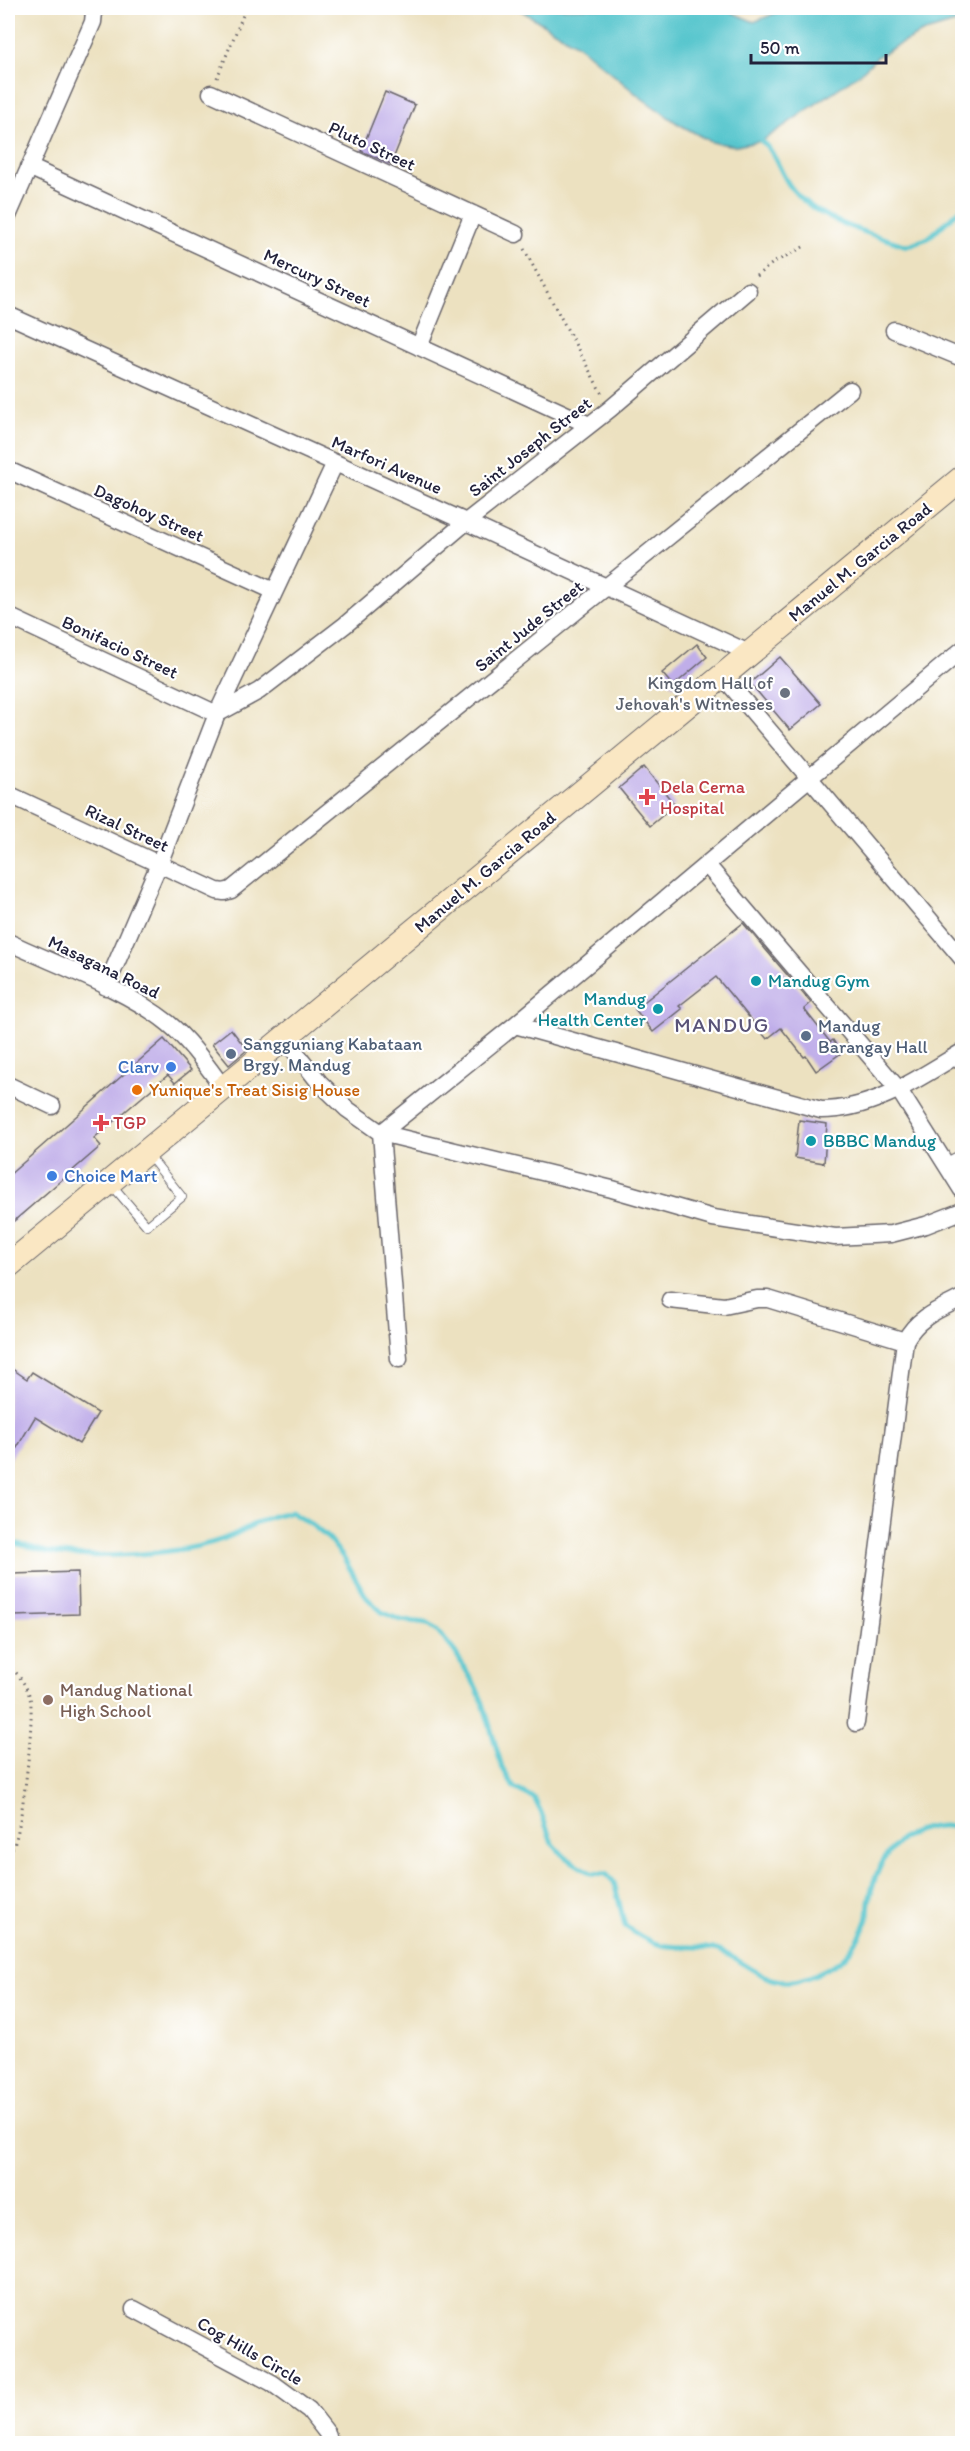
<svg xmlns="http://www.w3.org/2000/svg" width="970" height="2451" viewBox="0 0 970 2451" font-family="Itim,sans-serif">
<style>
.water{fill:#59c6ce;stroke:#3e7484;stroke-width:1.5}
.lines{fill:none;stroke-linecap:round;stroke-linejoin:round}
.stream{stroke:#59c6ce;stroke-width:5}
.building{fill:#c0aee9}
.lane-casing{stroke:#69656a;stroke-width:10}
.street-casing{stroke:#69656a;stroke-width:19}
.secondary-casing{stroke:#69656a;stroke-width:26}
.path{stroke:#69656a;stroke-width:3;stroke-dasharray:1.5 4.5;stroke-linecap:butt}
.lane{stroke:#fff;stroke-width:8}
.street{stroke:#fff;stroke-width:16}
.secondary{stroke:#fae7c3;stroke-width:24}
.worship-dot{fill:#6b7280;stroke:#fff;stroke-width:2}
.health-dot{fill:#e0444e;stroke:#fff;stroke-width:2}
.culture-dot{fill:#0f9aa8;stroke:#fff;stroke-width:2}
.service-dot{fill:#5c6f8a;stroke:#fff;stroke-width:2}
.shop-dot{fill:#3f7fe0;stroke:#fff;stroke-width:2}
.food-dot{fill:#e8710a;stroke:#fff;stroke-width:2}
.education-dot{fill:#8d6e63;stroke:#fff;stroke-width:2}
.labels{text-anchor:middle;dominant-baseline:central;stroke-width:4.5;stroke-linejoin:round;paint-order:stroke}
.street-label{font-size:18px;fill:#22223b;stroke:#fff}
.worship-label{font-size:18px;fill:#5b616d;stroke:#fff;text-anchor:end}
.health-label{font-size:18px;fill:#be3a42;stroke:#fff;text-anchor:start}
.culture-label{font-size:18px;fill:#0d838f;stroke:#fff;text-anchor:start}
.service-label{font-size:18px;fill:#4e5e75;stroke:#fff;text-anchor:start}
.shop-label{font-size:18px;fill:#366cbe;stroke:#fff;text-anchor:end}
.food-label{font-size:18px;fill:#c56008;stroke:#fff;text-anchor:start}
.education-label{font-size:18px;fill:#785e54;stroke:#fff;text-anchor:start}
.quarter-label{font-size:21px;letter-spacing:1.5px;fill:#595378;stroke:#fff}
</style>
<rect width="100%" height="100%" fill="#fff"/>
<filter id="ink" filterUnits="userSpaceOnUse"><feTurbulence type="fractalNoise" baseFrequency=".0167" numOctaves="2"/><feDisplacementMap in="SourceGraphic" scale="12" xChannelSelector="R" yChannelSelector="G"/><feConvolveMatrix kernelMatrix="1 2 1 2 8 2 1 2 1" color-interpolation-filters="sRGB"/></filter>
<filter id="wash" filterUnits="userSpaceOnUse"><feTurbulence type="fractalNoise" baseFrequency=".008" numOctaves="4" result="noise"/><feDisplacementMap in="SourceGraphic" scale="24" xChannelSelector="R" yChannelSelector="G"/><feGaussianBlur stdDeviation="1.35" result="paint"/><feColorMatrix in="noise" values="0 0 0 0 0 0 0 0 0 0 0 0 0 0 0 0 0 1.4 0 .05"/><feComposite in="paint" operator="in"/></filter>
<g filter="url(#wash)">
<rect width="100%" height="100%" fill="#ece1c0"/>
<path class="water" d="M517 8H722L754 22 788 8H962V21L922 33 902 43 878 56 862 72 762 141 736 146 711 142 677 123 640 97 579 46Z"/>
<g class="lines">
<path class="stream" d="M756 137C777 151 777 168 790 186 815 221 868 232 907 246L928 238 962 208
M8 1543C22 1543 34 1549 47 1552 85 1559 146 1555 184 1549 201 1546 218 1542 233 1535 256 1524 264 1516 291 1512L312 1525 329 1539 343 1557 367 1598 382 1612 400 1620 427 1623 437 1630 455 1652 476 1687 483 1703 502 1767 514 1788 534 1798 541 1812 552 1843 565 1857 591 1873 606 1874 614 1882 625 1926C636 1934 648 1942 661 1945 681 1949 700 1944 720 1951 738 1958 753 1973 772 1979 788 1984 806 1980 820 1972 833 1966 844 1960 852 1948 858 1940 864 1929 867 1920 869 1914 868 1908 869 1902 874 1871 890 1838 923 1829 937 1825 949 1824 962 1830"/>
</g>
<g id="blocks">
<path class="building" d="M385 92 415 105 391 164 361 151Z
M697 644 707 657 673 686 662 673Z
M780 657 821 704 790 730 750 683Z
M644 767 675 805 650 826 619 788Z
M743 923 811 1003 804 1009 830 1042 833 1040 841 1053 816 1071 806 1056 804 1057 781 1028 767 1039 716 977 679 1006 682 1009 653 1032 635 1009Z
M231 1029 247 1050 229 1065 212 1044Z
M164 1039 191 1070 175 1083 168 1075 94 1138 101 1146 8 1226V1176Z
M799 1120 827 1124 824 1163 795 1158Z
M8 1366 27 1379 32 1372 98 1413 79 1444 35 1417 8 1463Z
M78 1572 79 1614 13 1616 11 1574Z"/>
</g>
</g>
<g filter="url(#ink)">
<use href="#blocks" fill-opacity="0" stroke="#69656a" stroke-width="1.5"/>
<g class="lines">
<defs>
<path id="lane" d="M946 1162 962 1154
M111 1184 147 1226 182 1197 147 1153"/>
<path id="street" d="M211 93 516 234
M29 167 589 425
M8 216 93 22 94 12 91 8
M8 315 466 522 749 653
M894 330 962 358
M419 347 473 214
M8 470 274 591
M8 616 217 714
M722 675 962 958
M217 714 259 691 345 625 466 522 610 409 748 291
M8 794 217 891 224 892 231 890 850 390
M707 865 899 1090 962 1190
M8 942C57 965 126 989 168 1023 190 1041 207 1066 224 1089
M106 987 159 864 217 714 335 463
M515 1025 821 1110C874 1110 919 1078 962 1052
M285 1039 319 1082 347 1109 381 1133 612 1189 713 1218 835 1237 891 1234 926 1225 962 1211
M8 1085 52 1106
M381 1133 515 1025 962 650
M381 1133 399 1359
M670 1300 724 1306 757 1299H768L905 1341
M856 1723 905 1341C917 1317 940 1309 962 1298
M134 2309 272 2383 309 2410 327 2433 330 2444"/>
<path id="secondary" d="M8 1266 962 478"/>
</defs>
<use href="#lane" class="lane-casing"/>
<use href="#street" class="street-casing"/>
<use href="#secondary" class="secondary-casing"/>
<path class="path" d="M217 78 246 8
M524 249 602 394
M756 276 773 263 805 246
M8 1664C17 1673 27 1685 30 1698 35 1717 22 1827 14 1845 12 1849 11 1849 8 1852"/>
<use href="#lane" class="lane"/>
<use href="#street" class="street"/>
<use href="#secondary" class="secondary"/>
</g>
</g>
<circle class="worship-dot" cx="785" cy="693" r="6"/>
<g class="health-dot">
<path d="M644 788h6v6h6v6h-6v6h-6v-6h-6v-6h6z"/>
<path d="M98 1114h6v6h6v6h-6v6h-6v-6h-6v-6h6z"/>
</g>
<g class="culture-dot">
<circle cx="756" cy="981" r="6"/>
<circle cx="658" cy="1009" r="6"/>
<circle cx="811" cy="1141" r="6"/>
</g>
<g class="service-dot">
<circle cx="806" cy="1036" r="6"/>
<circle cx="231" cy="1054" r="6"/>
</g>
<g class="shop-dot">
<circle cx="171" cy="1067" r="6"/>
<circle cx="52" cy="1176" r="6"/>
</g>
<circle class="food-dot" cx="137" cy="1090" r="6"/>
<circle class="education-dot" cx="48" cy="1700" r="6"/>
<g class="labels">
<g class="street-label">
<text transform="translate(372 146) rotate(25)">Pluto Street</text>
<text transform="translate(317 278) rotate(25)">Mercury Street</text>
<text transform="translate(530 447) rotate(-38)">Saint Joseph Street</text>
<text transform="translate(387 465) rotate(24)">Marfori Avenue</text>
<text transform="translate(149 513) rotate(24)">Dagohoy Street</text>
<text transform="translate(860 562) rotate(-39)">Manuel M. Garcia Road</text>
<text transform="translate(529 626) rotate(-39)">Saint Jude Street</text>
<text transform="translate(120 647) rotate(25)">Bonifacio Street</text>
<text transform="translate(127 828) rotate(25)">Rizal Street</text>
<text transform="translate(485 872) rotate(-40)">Manuel M. Garcia Road</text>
<text transform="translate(104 967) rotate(26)">Masagana Road</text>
<text transform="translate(250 2351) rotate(30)">Cog Hills Circle</text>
</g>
<g class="worship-label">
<text x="773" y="683">Kingdom Hall of<tspan x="773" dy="21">Jehovah's Witnesses</tspan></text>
</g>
<g class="health-label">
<text x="660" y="787">Dela Cerna<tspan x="660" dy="21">Hospital</tspan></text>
<text x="113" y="1123">TGP</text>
</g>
<g class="culture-label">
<text x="768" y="981">Mandug Gym</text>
<text x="646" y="999" text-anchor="end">Mandug<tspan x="646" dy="21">Health Center</tspan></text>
<text x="823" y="1141">BBBC Mandug</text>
</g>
<g class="service-label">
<text x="818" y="1026">Mandug<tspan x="818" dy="21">Barangay Hall</tspan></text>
<text x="243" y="1044">Sangguniang Kabataan<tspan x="243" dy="21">Brgy. Mandug</tspan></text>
</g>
<g class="shop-label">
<text x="159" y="1067">Clarv</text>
<text x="64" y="1176" text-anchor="start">Choice Mart</text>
</g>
<g class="food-label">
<text x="149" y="1090">Yunique's Treat Sisig House</text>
</g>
<g class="education-label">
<text x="60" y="1690">Mandug National<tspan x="60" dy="21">High School</tspan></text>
</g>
<g class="quarter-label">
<text x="722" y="1024">MANDUG</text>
</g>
</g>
<rect width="970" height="2451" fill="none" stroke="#fff" stroke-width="30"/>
<path d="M751 54v9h135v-9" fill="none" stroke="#22223b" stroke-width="3"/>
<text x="760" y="54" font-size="18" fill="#22223b" stroke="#ffffff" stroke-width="4.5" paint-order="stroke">50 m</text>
</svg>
